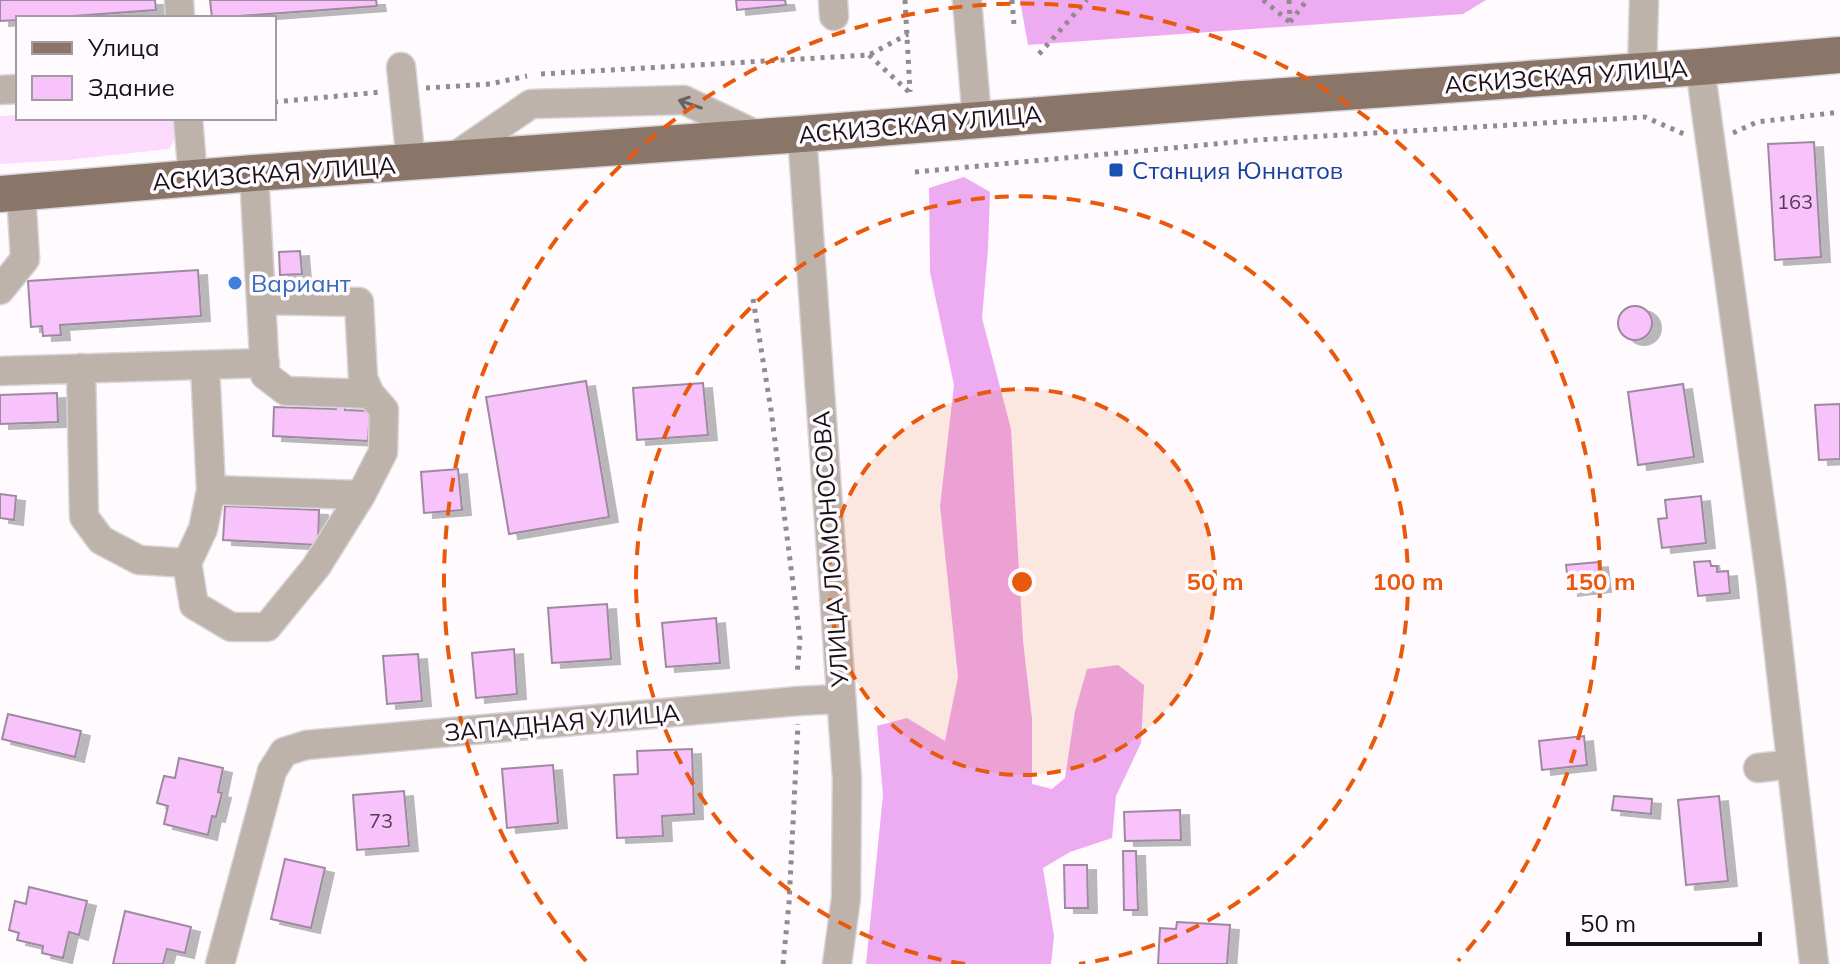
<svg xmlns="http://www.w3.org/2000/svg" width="1840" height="964" viewBox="0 0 1840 964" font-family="Mulish,sans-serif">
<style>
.green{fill:#fcdafe}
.forest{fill:#edabf2}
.building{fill:#f8c2fb;stroke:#9e8a9f;stroke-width:2;filter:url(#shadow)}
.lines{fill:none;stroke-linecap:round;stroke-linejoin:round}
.minor-casing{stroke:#d9d5d9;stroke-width:31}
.major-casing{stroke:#d9d5d9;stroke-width:39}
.path{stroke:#918b91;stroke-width:5;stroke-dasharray:4 6;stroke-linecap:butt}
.minor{stroke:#beb3ab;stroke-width:28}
.major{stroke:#8a7669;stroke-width:36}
.oneway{stroke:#6a6262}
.ring{fill:none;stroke:#e8590c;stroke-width:4;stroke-dasharray:14 10}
.transit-dot{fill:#1a4fb4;stroke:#fefafe;stroke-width:3}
.shop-dot{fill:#3f7fe0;stroke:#fefafe;stroke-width:3}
.labels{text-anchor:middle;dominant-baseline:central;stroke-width:7;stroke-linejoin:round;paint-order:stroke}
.number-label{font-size:20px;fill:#4f3c51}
.street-label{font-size:24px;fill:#171018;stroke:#fefafe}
.transit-label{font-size:24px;fill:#164399;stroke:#fefafe;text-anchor:start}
.shop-label{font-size:24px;fill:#366cbe;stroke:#fefafe;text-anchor:start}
.centre{fill:#e8590c;stroke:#fefafe;stroke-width:4}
.ring-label{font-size:24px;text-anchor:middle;font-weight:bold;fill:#e8590c;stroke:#fefafe;stroke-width:7;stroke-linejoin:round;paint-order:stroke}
</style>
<defs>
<filter id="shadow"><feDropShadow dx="9" dy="5" stdDeviation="0" flood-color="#0004"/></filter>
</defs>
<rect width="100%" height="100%" fill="#fefafe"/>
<path class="green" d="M18 115V118H177L176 136 169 149 67 160 0 164V116Z"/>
<path class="forest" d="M1020 0H1486L1463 14 1028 45Z
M964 177 990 192 988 249 982 318 1011 429 1023 641 1032 719V784L1052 789 1065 778 1075 711 1087 669 1118 665 1144 685 1141 743 1116 796 1112 838 1070 852 1043 868 1054 936 1051 964H866L883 795 877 726 907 718 945 741 958 677 940 506 954 385 930 272 929 188Z"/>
<path class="building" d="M0 0H155L156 10 45 18H18V20L0 21Z
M210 0H376L377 6 212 18Z
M736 0H785L786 5 737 10Z
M1814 142 1821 257 1775 260 1768 144Z
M300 251 302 274 280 275 279 252Z
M198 270 201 316 60 325 61 335 43 336 42 326 31 327 28 281Z
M1618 323a17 17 0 1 1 34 0a17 17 0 1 1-34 0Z
M586 381 609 517 509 534 486 397Z
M703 383 708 435 637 440 633 388Z
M1683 384 1694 457 1638 465 1628 392Z
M57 393 58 422 0 424V395Z
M1840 404V459L1819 460 1815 405Z
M274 407 336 409V407H345V410L370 411 368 441 273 436Z
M458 469 462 510 424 513 421 472Z
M0 494 16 496 14 520 0 518Z
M1701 496 1706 543 1662 548 1658 519 1667 518 1665 500Z
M225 506 319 510 318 545 223 540Z
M1710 561 1711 566H1717V572L1728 571 1730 593 1698 596 1694 562Z
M1599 562 1602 587 1569 591 1566 565Z
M607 604 611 659 552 663 548 608Z
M716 618 720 663 666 667 662 623Z
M514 649 517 694 476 698 472 653Z
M418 654 422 701 387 704 383 656Z
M8 714 81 731 75 757 2 739Z
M1584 736 1587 765 1542 770 1539 741Z
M692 749 694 814 662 816 663 836 617 838 614 775 638 774 637 751Z
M179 758 223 768 218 792 222 793 216 817 212 816 208 835 164 824 168 806 157 803 164 776 175 778Z
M553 765 558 823 507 828 502 769Z
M404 791 409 846 357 850 353 795Z
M1614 796 1652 799 1651 814 1612 810Z
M1719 796 1728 881 1686 885 1678 800Z
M1180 810 1181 840 1125 841 1124 812Z
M1123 851H1136L1138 910H1124Z
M285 859 325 868 311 928 271 919Z
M1064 865H1087L1088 908H1065Z
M29 887 87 901 79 935 69 932 63 958 42 953 43 946 17 940 19 933 9 930 15 901 26 904Z
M125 911 191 927 185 953 167 949 163 964H113Z
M1177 922 1230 925 1227 964H1158L1160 928 1176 929Z"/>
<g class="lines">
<defs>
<path id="minor" d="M179 0 180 18
M833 0 834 16
M967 0 977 119
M401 67 411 162
M1700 67 1771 583 1814 964
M1642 71 1644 0
M0 90 18 89
M188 118 193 179
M802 134 847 779 846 898 837 964
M451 159 531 104 684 100 761 137
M254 173 265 375 286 391 370 394
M0 290 25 259 21 192
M205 365 211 490 361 495
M81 368 84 517 101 540 139 560 187 563
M0 371 265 363
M211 490 203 529 187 563 194 605 231 627H267L316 567 361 495 383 452 384 410 370 394 363 378 359 302 261 300
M1758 768 1791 764
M220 964 272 771 284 752 306 745 798 701 840 699"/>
<path id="major" d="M0 194 254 173 802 134 1243 99 1700 67 1840 55"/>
</defs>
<use href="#minor" class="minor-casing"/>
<use href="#major" class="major-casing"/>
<path class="path" d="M905 0 910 92
M1012 0 1014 25
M1263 0 1290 22
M1289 0 1290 21
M1290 22 1307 0
M1039 54 1087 0
M869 55 909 92
M541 74 869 55 908 34
M426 88 490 84 527 76
M274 102 381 92
M1733 133 1757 122 1840 112
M915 172 1257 140 1645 117 1684 134
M753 299 771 410 800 639 797 675
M783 964 789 903 798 724"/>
<use href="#minor" class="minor"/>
<use href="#major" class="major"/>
</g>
<defs><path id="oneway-shaft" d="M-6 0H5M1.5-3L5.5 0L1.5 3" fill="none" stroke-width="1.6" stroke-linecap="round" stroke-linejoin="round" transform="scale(2)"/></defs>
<use class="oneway" href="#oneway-shaft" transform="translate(690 104) rotate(-161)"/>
<circle cx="1022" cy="582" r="193" fill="#e8590c" fill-opacity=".12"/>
<g class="ring">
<circle cx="1022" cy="582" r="193"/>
<path d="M965 964A386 386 0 1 1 1079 964"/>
<path d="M586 961A578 578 0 1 1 1458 961"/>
</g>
<rect class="transit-dot" x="1108" y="162" width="16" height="16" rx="4"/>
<circle class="shop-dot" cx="235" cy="283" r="8"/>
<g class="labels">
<g class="number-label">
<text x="1795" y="201">163</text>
<text x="381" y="820">73</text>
</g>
<g class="street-label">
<text transform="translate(1566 76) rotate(-4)">АСКИЗСКАЯ УЛИЦА</text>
<text transform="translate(920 124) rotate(-5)">АСКИЗСКАЯ УЛИЦА</text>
<text transform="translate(274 173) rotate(-4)">АСКИЗСКАЯ УЛИЦА</text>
<text transform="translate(830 549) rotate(-94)">УЛИЦА ЛОМОНОСОВА</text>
<text transform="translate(562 722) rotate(-5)">ЗАПАДНАЯ УЛИЦА</text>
</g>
<g class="transit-label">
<text x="1132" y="170">Станция Юннатов</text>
</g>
<g class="shop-label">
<text x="251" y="283">Вариант</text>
</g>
</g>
<circle cx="1022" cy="582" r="12" class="centre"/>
<g class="ring-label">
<text x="1215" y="590">50 m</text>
<text x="1408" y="590">100 m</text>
<text x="1600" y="590">150 m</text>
</g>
<rect x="16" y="16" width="260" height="104" fill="#fefafe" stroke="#a29ca2" stroke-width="2"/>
<rect x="32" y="42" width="40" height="12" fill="#8a7669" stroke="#a29ca2" stroke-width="2"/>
<text x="88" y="56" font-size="24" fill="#171018">Улица</text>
<rect x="32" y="76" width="40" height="24" fill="#f8c2fb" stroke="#a29ca2" stroke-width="2"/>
<text x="88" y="96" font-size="24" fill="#171018">Здание</text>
<path d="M1568 932v12h192v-12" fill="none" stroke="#171018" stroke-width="4"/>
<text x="1580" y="932" font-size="24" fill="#171018" stroke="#fefafe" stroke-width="6" paint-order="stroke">50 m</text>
</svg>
